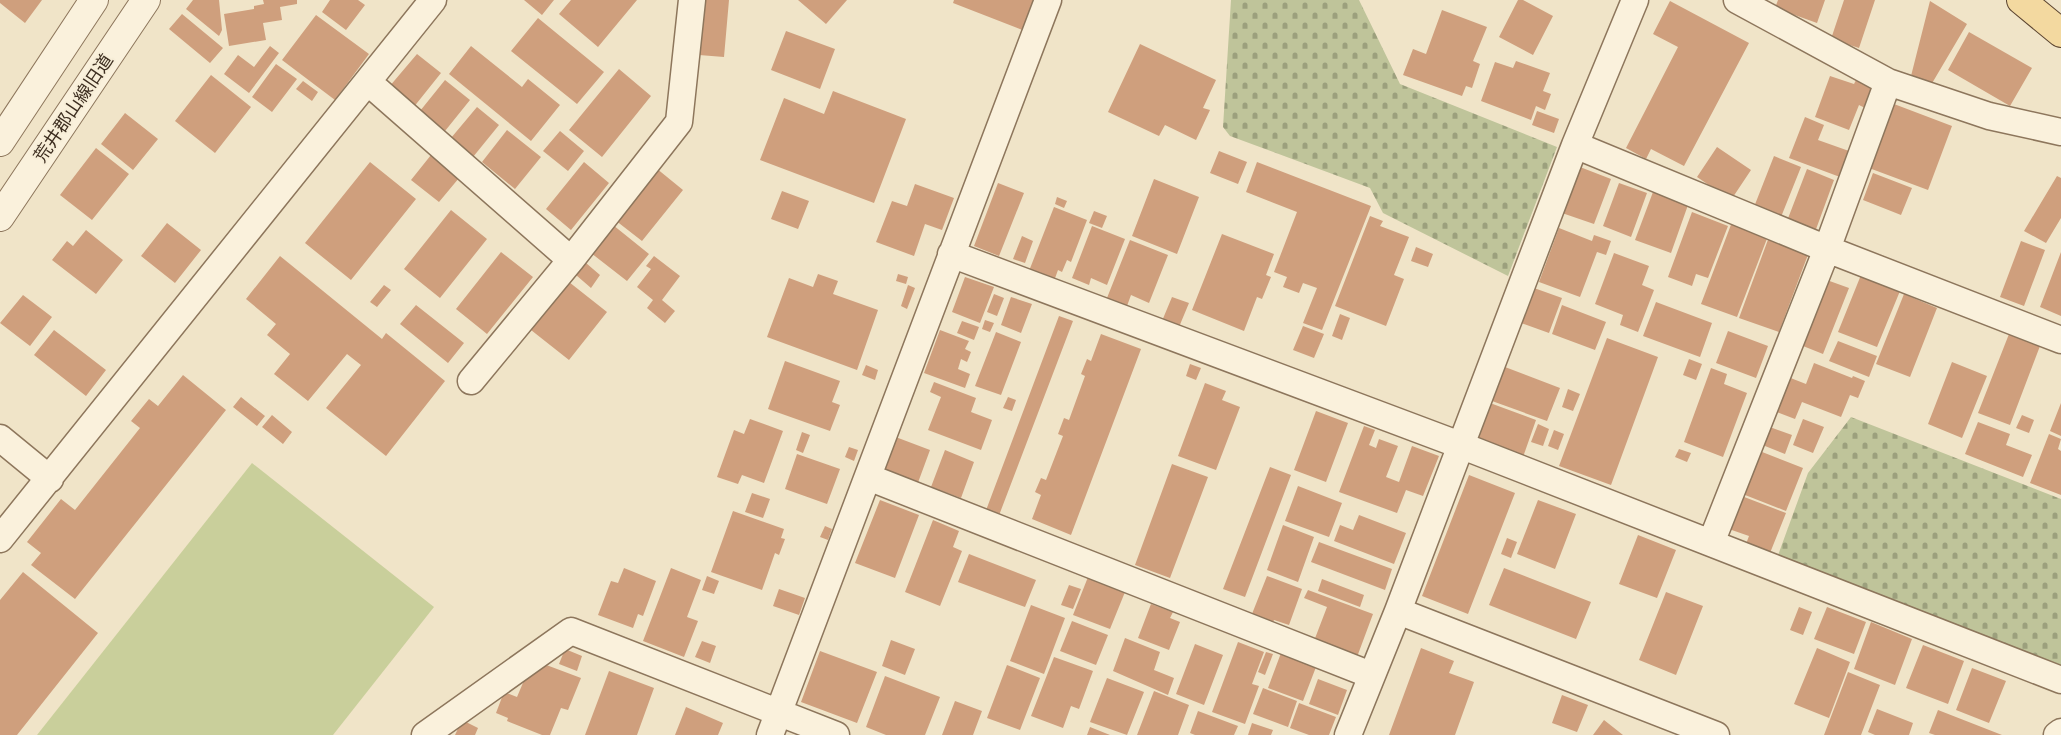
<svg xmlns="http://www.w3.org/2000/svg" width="2061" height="735" viewBox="0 0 2061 735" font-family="Merriweather,'Noto Sans JP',serif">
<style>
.cemetery{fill:url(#cemetery-stones)}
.garden{fill:#c9cf9b}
.building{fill:#cf9f7d}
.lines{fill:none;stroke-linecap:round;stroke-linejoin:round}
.minor-casing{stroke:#8d765c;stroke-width:29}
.tertiary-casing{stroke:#8d765c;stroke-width:30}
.primary-casing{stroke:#5b4430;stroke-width:30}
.minor{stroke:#faf1dc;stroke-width:26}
.tertiary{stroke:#faf1dc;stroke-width:28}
.primary{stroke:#f3d9a0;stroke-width:28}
.labels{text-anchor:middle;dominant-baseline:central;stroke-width:4;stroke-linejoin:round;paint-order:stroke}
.street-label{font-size:18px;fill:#3d2e20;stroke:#f7eed8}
</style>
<defs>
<pattern id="cemetery-stones" width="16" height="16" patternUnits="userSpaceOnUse" patternTransform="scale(1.25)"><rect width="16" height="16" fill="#bfc49a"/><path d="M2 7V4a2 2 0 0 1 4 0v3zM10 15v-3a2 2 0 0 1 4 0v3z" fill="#9ca07d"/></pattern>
</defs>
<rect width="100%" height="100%" fill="#f0e4c8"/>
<path class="cemetery" d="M1231 0H1359L1400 84 1557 147 1508 276 1383 213 1370 188 1230 136 1223 127Z
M1851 417 2061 499V669L1777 558 1808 473Z"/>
<path class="garden" d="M252 463 434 607 333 735H37Z"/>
<path class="building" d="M0 0H42L25 23 0 3Z
M193 0H219L222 30 219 36 186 9Z
M263 0H297V4L280 7 282 20 263 23 266 40 229 46 224 14 254 9V6L264 4Z
M330 0H358L365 5 346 30 322 12Z
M524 0H554L542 15Z
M571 0H637L598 47 559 14Z
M703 0H729L724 57 699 55Z
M798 0H847L826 24Z
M954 0H1037L1025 31 953 3Z
M1518 0H1523L1553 16 1533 55 1499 37Z
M1778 0H1825L1817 23 1775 8Z
M1844 0H1875L1859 48 1831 39Z
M1670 1 1749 43 1684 166 1651 149 1646 159 1626 148 1678 47 1653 34Z
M1930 1 1967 24 1931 85 1911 76Z
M1442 10 1487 27 1473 61 1480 64 1472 88 1466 86 1462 96 1403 75 1413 49 1426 54Z
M182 14 223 48 210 63 169 29Z
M316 15 369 54 335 100 282 60Z
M538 18 604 72 577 104 511 51Z
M786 31 835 49 820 89 771 70Z
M1969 32 2032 68 2010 106 1948 70Z
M1140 44 1216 80 1203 108 1210 110 1196 140 1165 125 1159 136 1108 112Z
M270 46 279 53 249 93 224 74 238 55 254 67Z
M471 46 522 87 528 79 560 105 531 141 449 74Z
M417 54 441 73 413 108 389 87Z
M1516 61 1550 73 1543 91 1551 94 1545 110 1536 106 1531 120 1481 101 1495 62 1513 68Z
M276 64 297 79 272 112 252 97Z
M619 69 651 96 602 157 569 130Z
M211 75 251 107 215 153 175 121Z
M1830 76 1854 84 1856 80 1873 86 1865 108 1859 105 1849 130 1815 117Z
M445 80 470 100 445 131 420 111Z
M303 81 318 92 312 101 296 89Z
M833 91 906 119 874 203 760 160 784 98 824 114Z
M1894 104 1952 126 1928 190 1869 168Z
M477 107 499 125 473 157 451 138Z
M1537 111 1559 119 1554 133 1532 125Z
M125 113 158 139 133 170 101 144Z
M1805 117 1824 125 1818 140 1849 151 1840 177 1789 158Z
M507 130 541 157 515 189 482 162Z
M560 131 584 151 568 171 543 151Z
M1717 147 1751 170 1731 200 1697 177Z
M96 148 129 174 92 220 60 195Z
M1219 151 1247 162 1238 184 1210 173Z
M431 155 459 178 439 202 411 180Z
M1774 156 1801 167 1781 217 1754 207Z
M370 162 416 199 351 280 305 243Z
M584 162 609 183 571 230 546 209Z
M1257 162 1371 206 1322 330 1303 323 1317 288 1303 283 1299 293 1283 287 1287 277 1274 272 1297 212 1246 192Z
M1580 167 1611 179 1594 224 1562 213Z
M656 168 683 190 642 241 615 220Z
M1807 169 1834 180 1815 232 1787 221Z
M1873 173 1912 188 1901 215 1863 200Z
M2057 176 2061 178V218L2046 243 2024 231Z
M1154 179 1199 197 1177 254 1132 236Z
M998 183 1024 193 999 256 974 246Z
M1619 183 1647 193 1631 237 1603 226Z
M915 184 954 198 942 230 925 224 914 256 876 242 892 201 907 206Z
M782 191 809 201 798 229 771 219Z
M1653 192 1688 205 1671 253 1635 240Z
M1057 197 1067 201 1064 208 1055 204Z
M1054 207 1087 220 1071 262 1067 260 1062 272 1058 270 1054 281 1029 271Z
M451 210 487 239 440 298 404 269Z
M1094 211 1107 216 1102 228 1089 223Z
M1692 212 1728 226 1708 278 1696 274 1692 286 1668 277Z
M1370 216 1383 221 1380 226 1409 237 1394 275 1404 279 1386 326 1335 306Z
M1732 222 1768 236 1737 317 1701 304Z
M167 223 201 250 175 283 141 256Z
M613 225 649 254 627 281 591 253Z
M1092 226 1125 239 1107 285 1091 278 1089 285 1072 278Z
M1559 228 1592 241 1594 235 1611 241 1606 255 1597 252 1580 297 1539 282Z
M86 230 123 260 96 294 52 260 67 241 73 246Z
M1222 234 1274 254 1266 275 1271 277 1262 299 1257 297 1244 331 1192 310Z
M1022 236 1033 241 1025 263 1013 259Z
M1769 237 1809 252 1779 332 1739 318Z
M1130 240 1168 255 1149 303 1131 295 1127 306 1107 298Z
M2021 241 2045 250 2024 306 2000 297Z
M1416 247 1433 254 1428 267 1411 261Z
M501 252 533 277 487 334 456 309Z
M2061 252V316L2040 307Z
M1614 253 1649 266 1642 285 1654 290 1638 332 1620 325 1623 315 1595 304Z
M280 256 382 339 386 333 445 381 386 456 326 408 361 365 347 354 308 401 274 374 290 354 267 335 276 324 246 299Z
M654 256 680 276 662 300 675 311 665 323 647 308 653 300 637 287 651 269 646 266Z
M586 263 600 275 591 288 576 275Z
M818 274 838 281 833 294 878 310 857 370 767 337 789 278 813 287Z
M898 274 908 277 906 284 896 281Z
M1861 275 1900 291 1877 347 1838 332Z
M965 277 994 287 980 323 952 312Z
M1824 279 1849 288 1823 354 1798 344Z
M569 282 607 312 569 360 531 330Z
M384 285 391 290 377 307 370 302Z
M908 285 915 288 907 309 901 306Z
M1534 288 1562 298 1549 333 1521 323Z
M994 294 1004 298 997 316 987 312Z
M1904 294 1937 308 1910 377 1876 364Z
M23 295 52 317 30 346 0 323Z
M1011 297 1032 304 1021 333 1001 325Z
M1172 297 1189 303 1179 327 1162 321Z
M1656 302 1712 323 1700 357 1643 336Z
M416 305 464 343 448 363 400 324Z
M1562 305 1606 322 1595 350 1552 334Z
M1340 314 1350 318 1342 340 1332 336Z
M1059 316 1073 321 998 518 985 513Z
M985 320 994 323 990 332 982 329Z
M962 321 979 327 974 340 957 333Z
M1303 326 1324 334 1314 358 1293 350Z
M54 330 106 370 86 396 34 355Z
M940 330 969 341 965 349 971 352 967 362 961 359 958 369 970 374 965 388 924 373Z
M1728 331 1768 346 1756 378 1716 363Z
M996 332 1021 342 1001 395 975 386Z
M1101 334 1141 349 1071 535 1032 519 1041 495 1035 492 1041 478 1046 480 1063 436 1058 434 1064 418 1069 420 1085 376 1081 374 1087 359 1091 361Z
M2009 334 2040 346 2010 425 1978 413Z
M1607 338 1658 357 1611 485 1559 466Z
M1838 341 1877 356 1869 377 1829 361Z
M1689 359 1702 364 1696 380 1683 375Z
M785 361 840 381 832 402 840 405 830 431 768 409Z
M1952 362 1987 376 1962 438 1928 424Z
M1814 363 1852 378 1853 376 1865 381 1858 398 1850 395 1841 417 1802 402 1795 419 1774 411 1788 377 1806 384Z
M1190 364 1201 368 1196 380 1186 376Z
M866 365 878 370 875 380 862 375Z
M1505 367 1560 388 1547 421 1492 401Z
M1711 368 1727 374 1724 384 1747 393 1723 457 1684 442Z
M183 375 226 410 75 599 31 565 41 553 27 542 61 499 75 510 140 428 131 421 149 399 158 406Z
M934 382 976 398 971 412 992 420 981 450 928 430 941 397 930 392Z
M1205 383 1226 391 1222 400 1240 407 1216 470 1178 456Z
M1568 389 1580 394 1573 411 1562 407Z
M241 397 265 416 257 426 233 407Z
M1008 397 1016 400 1012 411 1003 408Z
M1490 403 1536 420 1523 457 1476 440Z
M2061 403V436L2050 431Z
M1316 411 1348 423 1326 482 1294 470Z
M272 415 292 432 283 444 262 427Z
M2022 415 2034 420 2029 433 2016 428Z
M750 419 783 431 764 483 742 475 738 484 717 477 734 430 744 434Z
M1803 419 1824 427 1813 453 1793 445Z
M1978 422 2010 434 2006 445 2032 455 2023 477 1965 454Z
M1538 424 1549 429 1543 446 1531 442Z
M1364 426 1375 430 1369 445 1376 448 1379 439 1398 446 1386 477 1399 482 1412 446 1439 456 1423 496 1406 490 1397 513 1339 492Z
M1767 426 1792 435 1785 454 1760 444Z
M1554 430 1564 434 1558 450 1548 446Z
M802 432 810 435 803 453 796 450Z
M2049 434 2061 439 2058 449 2061 451V495L2030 483Z
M893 436 930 450 916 488 879 474Z
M849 447 858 450 854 461 845 457Z
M1679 449 1691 453 1687 462 1675 457Z
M945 450 974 462 961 498 931 487Z
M1757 450 1803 468 1786 511 1740 493Z
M797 454 840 469 827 504 785 489Z
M1172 464 1208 477 1170 578 1135 565Z
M1270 467 1291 475 1245 597 1223 589Z
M1469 475 1515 493 1468 614 1422 596Z
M1298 486 1342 503 1329 537 1285 521Z
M752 493 770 499 763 518 745 512Z
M1739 495 1786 513 1770 553 1746 544 1749 536 1726 528Z
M880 500 919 515 895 578 855 563Z
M1538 500 1576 514 1555 569 1517 554Z
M733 511 784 529 781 538 785 539 779 555 775 553 762 590 711 572Z
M1359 515 1406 533 1394 564 1334 541 1340 525 1353 530Z
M933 520 959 531 953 547 962 551 940 606 905 592Z
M1283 525 1314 537 1298 582 1267 570Z
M825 526 832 529 828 540 820 537Z
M1638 535 1676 550 1657 598 1619 584Z
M1507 538 1517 542 1511 558 1501 554Z
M1319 542 1392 569 1385 590 1311 562Z
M969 554 1036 580 1025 607 958 582Z
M624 568 656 581 643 616 638 614 633 628 598 615 611 581 618 583Z
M671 568 701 580 687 617 698 621 684 657 643 641Z
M1504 568 1591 602 1576 639 1489 605Z
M23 572 98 633 17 735H0V600Z
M707 576 719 581 714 594 702 590Z
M1267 576 1302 589 1289 625 1274 620 1271 627 1250 619Z
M1088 577 1125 592 1110 629 1073 615Z
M1322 579 1364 595 1360 607 1318 591Z
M1069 585 1081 589 1073 609 1061 605Z
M779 589 805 598 799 615 773 606Z
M1308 590 1373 614 1357 657 1314 641 1327 607 1304 598Z
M1666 592 1703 606 1676 675 1639 660Z
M1151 604 1173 612 1170 618 1180 622 1169 650 1138 638Z
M1031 605 1065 618 1044 674 1010 661Z
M1799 607 1812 612 1803 635 1790 630Z
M1827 607 1866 622 1854 654 1814 639Z
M1072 621 1108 635 1096 665 1060 651Z
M1871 622 1912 639 1895 685 1854 669Z
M1125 638 1160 652 1154 670 1174 678 1168 695 1113 671Z
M891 640 915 649 905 675 882 666Z
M702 641 716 646 710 663 695 657Z
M1238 642 1264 652 1252 684 1259 686 1245 724 1212 712Z
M1195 644 1223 655 1204 705 1176 694Z
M1923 645 1964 661 1948 704 1906 688Z
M1421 648 1454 661 1449 673 1474 682 1455 735H1389Z
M1817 648 1850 662 1829 718 1794 704Z
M565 649 582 656 577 671 559 664Z
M820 651 877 672 857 723 801 702Z
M1266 652 1273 654 1265 675 1258 672Z
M1281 653 1316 667 1303 701 1268 688Z
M1054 657 1093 671 1079 709 1071 706 1063 728 1031 716Z
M541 663 581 678 568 710 561 708 550 735H542L507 721 508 718 496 713 504 692 517 697 528 671Z
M1007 665 1040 678 1020 730 987 718Z
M1972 668 2006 681 1989 723 1956 710Z
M609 671 654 688 637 735H585Z
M1848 672 1880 685 1861 735H1824Z
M885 676 940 697 925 735H886L866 727Z
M1107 678 1144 692 1127 735 1090 722Z
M1318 679 1347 690 1338 715 1309 704Z
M1263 688 1297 701 1288 727 1253 714Z
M1154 691 1189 705 1178 735H1137Z
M1562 695 1588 705 1577 732 1552 723Z
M955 701 982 711 973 735H942Z
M1299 703 1336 717 1329 735H1309L1290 728Z
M686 707 723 723 718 735H675Z
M1877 709 1913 723 1909 735H1875L1868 732Z
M1938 710 2002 735H1935L1929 733Z
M1198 711 1238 726 1234 735H1195L1190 733Z
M462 720 478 728 475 735H455Z
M1604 720 1623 735H1593Z
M1252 723 1273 730 1271 735H1248Z
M1090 727 1110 735H1087Z"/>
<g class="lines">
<defs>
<path id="minor" d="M1737 0 1888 82 1989 116 2061 132
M368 82 571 260
M1575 145 1827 249 2061 340
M951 254 1460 445 2061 680
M471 381 571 260 679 122 692 0
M0 438 50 479
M868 477 1371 675
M0 539 433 0
M1711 543 1827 249 1888 82
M1398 611 1716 735
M425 735 571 631 836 735
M770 735 1048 0
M1348 735 1398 611 1575 145 1635 0
M2057 735 2061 732"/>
<path id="tertiary" d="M0 142 94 0
M0 217 146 0"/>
<path id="primary" d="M2021 0 2061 33"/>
</defs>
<use href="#minor" class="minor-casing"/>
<use href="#tertiary" class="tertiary-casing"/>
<use href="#primary" class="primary-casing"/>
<use href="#minor" class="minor"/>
<use href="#tertiary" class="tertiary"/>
<use href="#primary" class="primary"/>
</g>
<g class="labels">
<g class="street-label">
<text transform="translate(73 108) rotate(-56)">荒井郡山線旧道</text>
</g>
</g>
</svg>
